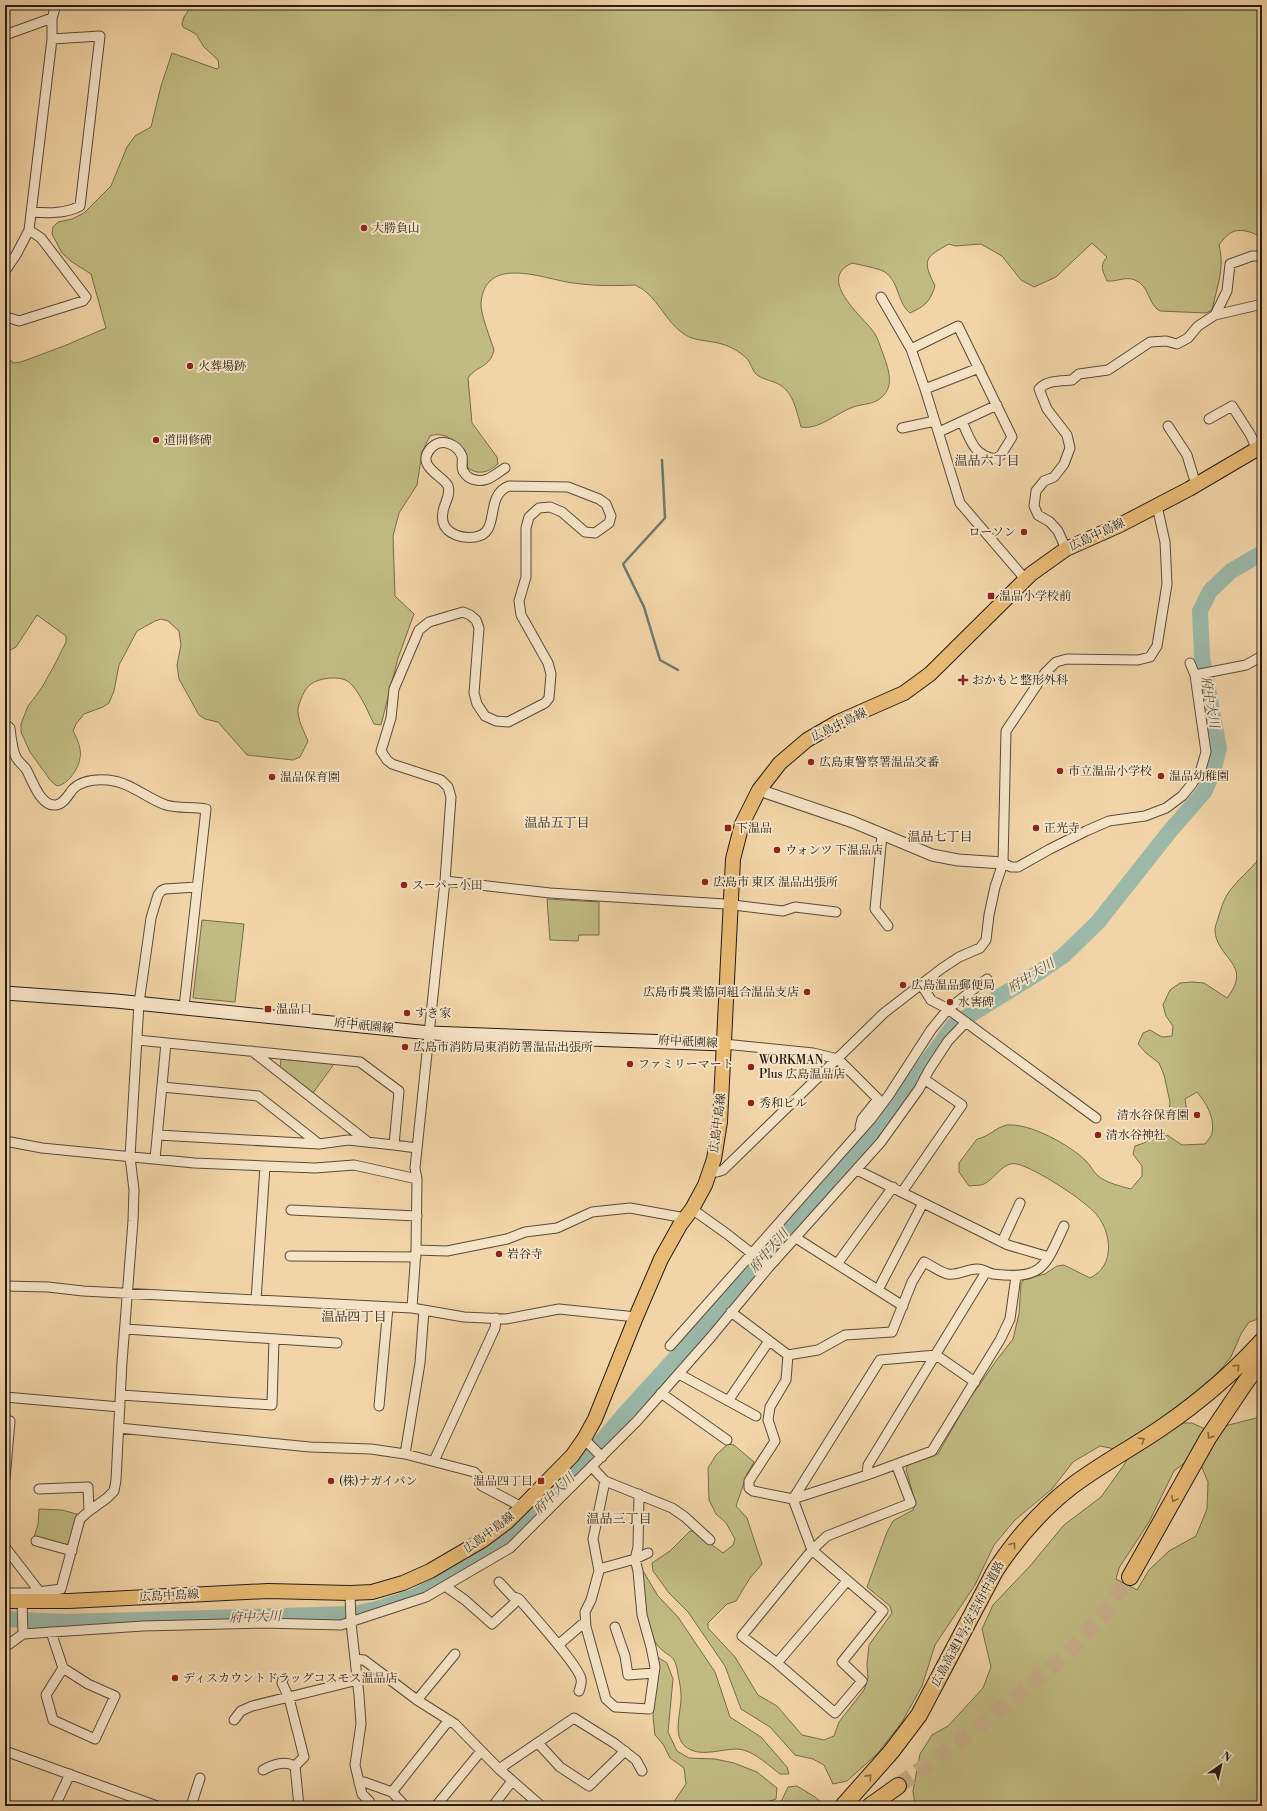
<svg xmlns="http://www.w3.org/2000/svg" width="1267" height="1811" viewBox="0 0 1267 1811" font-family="'Libre Bodoni','Noto Serif JP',serif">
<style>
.green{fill:#c1bb83;stroke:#746c4c}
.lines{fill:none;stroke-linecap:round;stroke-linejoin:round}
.stream{stroke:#6c7a6e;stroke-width:2.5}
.river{stroke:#9bb8a9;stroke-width:16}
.motorway-tunnel{stroke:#c8af8a;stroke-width:16;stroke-dasharray:16 8;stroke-linecap:butt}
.minor-casing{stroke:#594b3a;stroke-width:11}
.tertiary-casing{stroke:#594b3a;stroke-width:13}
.secondary-casing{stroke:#261d15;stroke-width:15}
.primary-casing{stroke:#261d15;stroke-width:16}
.motorway-casing{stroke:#261d15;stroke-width:18}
.minor{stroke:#f6e3c6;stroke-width:9}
.tertiary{stroke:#f6e3c6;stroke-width:11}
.secondary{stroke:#f6e3c6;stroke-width:13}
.primary{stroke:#e8ba74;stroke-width:14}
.motorway{stroke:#e8ba74;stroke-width:16}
.oneway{stroke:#876c44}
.poi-dot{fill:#8f2418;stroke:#f6e3c6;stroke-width:1.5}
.labels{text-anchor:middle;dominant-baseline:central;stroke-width:4;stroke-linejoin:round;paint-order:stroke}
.poi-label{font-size:12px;fill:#261d15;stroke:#f6e3c6;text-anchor:start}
.street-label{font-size:12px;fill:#261d15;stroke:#f6e3c6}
.neighbourhood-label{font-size:13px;fill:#261d15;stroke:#f6e3c6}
.water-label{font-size:13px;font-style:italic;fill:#494c41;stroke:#f6e3c6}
</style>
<rect width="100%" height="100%" fill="#f1d4a7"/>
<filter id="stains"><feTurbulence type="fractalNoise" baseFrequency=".005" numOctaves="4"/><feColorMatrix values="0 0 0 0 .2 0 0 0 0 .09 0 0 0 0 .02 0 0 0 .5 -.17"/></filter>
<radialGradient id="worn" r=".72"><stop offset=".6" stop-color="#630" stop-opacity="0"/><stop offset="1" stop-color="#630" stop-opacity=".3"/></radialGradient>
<path class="green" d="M192 5H1262V237C1242 228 1232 226 1219 245 1225 269 1217 286 1212 310L1206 313 1160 311C1148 305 1150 286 1135 280 1125 276 1117 282 1107 281 1103 271 1099 266 1107 257L1092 243 1056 277 1034 287 1021 280 1002 256 981 244 955 246 949 244C923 258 923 261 935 286 930 302 925 306 910 313 898 305 899 281 885 272 878 268 860 265 852 263 815 280 865 318 875 334 878 339 880 346 882 351 888 368 897 388 878 400 870 405 859 404 851 408 835 414 819 430 801 427 796 409 793 389 774 382 768 380 760 378 755 373 752 369 751 364 748 360 742 353 733 348 725 345 712 340 695 342 684 334 664 321 658 295 635 285 613 286 589 286 567 282 539 277 485 256 481 303 480 313 491 340 494 350 490 368 477 365 468 378L472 423 497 457 498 464C488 473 478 475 468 468 467 463 467 456 465 452 459 441 442 431 430 436L422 452 417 485 399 513 393 536 395 596 414 614 398 658 381 725 374 724C367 710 360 692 349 682 340 675 319 678 311 684 304 689 300 701 298 708 297 719 304 731 308 741L300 757 293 760 247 755 218 722 205 719 199 715 179 679 177 665 181 645 179 631 168 621 161 619 155 621 137 631 119 665 114 691 109 703 103 707 84 714 76 724 73 731C76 736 79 743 80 749 83 763 70 784 57 786L51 781 30 752 21 732V724L28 706 41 689 54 666 66 642V636L37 615 16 647 5 653V356L14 363 21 362 64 346 106 328 91 274 72 262 62 253 52 234 53 227 58 222 72 219 84 213 111 186 127 147 135 136 151 127 161 86 172 53 217 69 219 67 218 60 204 47 196 34 183 27 182 24 184 17Z
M1262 853V1318L1249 1322 1241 1334 1231 1357 1216 1375 1190 1397 1120 1450 1100 1446 1073 1462 1052 1489 1015 1520 994 1545 975 1585 935 1645 922 1686 902 1722 877 1754 847 1781 833 1784 824 1765 813 1759 795 1755 770 1727 741 1709 725 1666 688 1612 669 1593 653 1571 652 1563 670 1551 690 1531 695 1532 723 1553 733 1545 735 1539 726 1523 716 1514 709 1500 708 1468 716 1455 728 1444 734 1445 754 1462 747 1474 736 1506 747 1518 762 1564 750 1578 736 1601 727 1604 708 1623V1628L735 1657 758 1695 777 1706 802 1735 824 1740 834 1736 839 1722 864 1690 868 1678 867 1664 869 1645 892 1613 890 1606 867 1587 887 1532 893 1521 913 1510 915 1502 906 1469 908 1465 938 1454 968 1401 996 1361 1013 1339 1019 1314 1021 1284 1024 1279 1045 1274 1057 1266 1064 1265 1090 1278C1115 1266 1112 1234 1097 1215 1086 1201 1035 1168 1017 1164 1003 1161 996 1178 984 1184 980 1186 974 1185 969 1186L959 1172V1163L977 1139C989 1137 996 1127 1007 1125 1030 1123 1070 1145 1086 1161 1090 1165 1093 1171 1097 1175 1106 1183 1120 1186 1131 1189L1142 1176V1166L1133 1154 1135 1146 1144 1143 1155 1135H1167L1182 1145 1205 1144C1207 1141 1212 1136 1212 1133 1215 1117 1206 1103 1197 1092L1185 1099 1187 1111 1178 1115 1169 1112 1170 1102 1164 1075 1159 1063 1146 1053 1138 1044 1143 1033 1150 1030 1162 1037 1172 1036 1173 1026 1166 1016 1163 1005 1170 990 1180 983 1192 982 1204 983 1227 998C1254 964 1216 959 1215 930 1215 925 1218 920 1219 915 1222 905 1225 896 1232 888 1241 876 1255 867 1262 853Z
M547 899 599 902V935H579L578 941 550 940Z
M202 920 244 924 235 1002 193 998Z
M281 1059 334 1064 313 1093 280 1069Z
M1262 1414V1806H915L913 1791 920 1754 932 1735 948 1726 983 1688 991 1667 982 1629 993 1605 1030 1566 1064 1525 1101 1497 1124 1465 1131 1453 1177 1423H1192L1205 1429 1191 1458 1174 1471 1149 1522 1119 1568 1116 1579 1137 1590 1149 1570 1169 1551 1196 1536 1207 1509 1208 1482 1200 1463 1221 1427 1260 1417Z
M39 1509 62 1510 80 1515 70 1546 34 1537 38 1525Z
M643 1571 658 1596 678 1617 715 1672 730 1717 761 1737 787 1767 789 1774H780C768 1765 752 1749 736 1749 723 1749 704 1756 691 1750 669 1740 682 1713 681 1695 681 1688 679 1680 678 1674 675 1652 668 1658 658 1646 646 1631 643 1591 640 1572Z
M659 1658 667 1663 673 1679 668 1732 677 1751 689 1758 715 1759 734 1763 757 1772 777 1788 776 1799 755 1806H671L686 1784 684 1768 670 1758 663 1744 655 1735 653 1717 657 1661Z
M797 1786 815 1797 821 1802 817 1806H779L788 1787Z"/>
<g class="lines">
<path class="stream" d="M662 460 665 518 623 564 644 607 660 660 678 670"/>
<path class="river" d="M5 1619 64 1622 354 1614 377 1609 416 1596 473 1565 531 1517 582 1465 621 1418 731 1297 834 1175 893 1109 954 1025 1041 971 1063 956 1098 922 1170 831 1204 792 1211 777 1219 749 1202 657 1200 611 1210 591 1231 571 1262 553"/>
<path class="motorway-tunnel" d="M898 1786 972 1732 1066 1655 1102 1616 1130 1577"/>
<defs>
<path id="minor" d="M5 35 52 18
M31 212C47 213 66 214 80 206L100 36 52 39
M5 271 16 255 29 230 52 39V18L56 5
M881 297 911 349 925 389 960 503 1026 580
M5 313 7 317 19 321 83 301 86 297 41 238 29 230
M1215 315 1258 305 1262 308
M911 349 958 326 1012 437 1001 455 995 459C973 455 971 440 962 422
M925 389 979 368
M1209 419 1232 406 1250 434 1257 449
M1168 426 1187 455 1196 485
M902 428 935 421
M939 432 997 405
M1066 549 1058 531 1050 522 1038 515 1034 506 1036 491 1044 481 1054 477 1064 464 1070 448 1067 435 1047 409 1039 389C1047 380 1061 381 1072 380L1079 374 1108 370 1150 342 1166 341 1177 344 1188 338 1198 326 1215 315 1227 291 1230 264 1252 256H1262
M1195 675 1246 665 1262 656
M5 724 10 728C11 737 12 746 15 755 17 761 22 764 26 769 32 779 40 807 56 805 64 804 68 795 73 789 82 780 96 779 108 780 130 782 146 798 166 805 179 809 193 806 206 809L184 1007
M882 835 875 909 888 926
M1003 863 1011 867H1018L1050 849 1086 831 1109 821 1145 816 1166 808 1182 796 1192 784 1201 769 1206 752 1195 675 1190 663
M445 881 550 893 725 904 783 911 795 907 836 912
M921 984 931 1000 948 1009 1096 1118
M137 1040 360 1062 399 1091 394 1145 417 1148
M724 1044 813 1053 838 1059 878 1099 862 1119 860 1127
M252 1051 368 1142
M162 1087 258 1096 319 1144
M158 1135 319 1144 348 1140 394 1145
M5 1141 42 1148 194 1163 315 1168 354 1165 417 1179
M155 1159 166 1043
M857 1170 1008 1245 1049 1257
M710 1172H717L723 1170 884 1013 941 969 959 957 980 948 986 940 989 915 995 887 1003 863 1006 731 1045 673 1056 662 1067 659 1138 660 1150 657 1157 646 1167 584 1165 542 1157 506
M902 1192 962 1105 924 1079
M692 1209 727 1234 769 1267
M291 1210 417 1216
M796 1238 903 1306
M1002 1242 1020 1203
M416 1250 447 1251 507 1239 525 1232 557 1228 592 1212 630 1208 680 1217 684 1220
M290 1256 416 1257
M837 1264 893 1187
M5 1286 48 1287 83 1291 412 1308 464 1317 506 1319 559 1309 636 1317
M878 1290 923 1203
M256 1300 265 1166
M412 1308 416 1250 417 1179 415 1168 445 881 451 797 448 787 441 780 392 764 387 760 381 751 391 718 394 689 419 630 429 622 463 612 470 615 476 620 479 628 474 693 477 704 485 716 496 721 508 722 545 703 549 698 551 674 548 663 521 615 519 601 526 577V528L529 517 539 508 550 507 562 512 585 532 595 533 609 523 611 516 606 504 599 499 568 487 509 486C483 496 502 533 475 537 459 539 439 532 443 512 444 503 451 496 448 486 444 476 413 466 432 447 442 438 457 444 462 456 463 461 461 467 463 471 465 474 469 478 472 479 486 484 494 475 505 468
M731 1312 788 1355 786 1380 770 1407 768 1420 775 1441 749 1481V1488L753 1491 793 1499 867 1475 932 1451 1000 1340 1010 1319 1016 1276
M125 1329 337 1343
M670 1346 871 1119 889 1095 931 1030 948 1009 987 979
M788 1355 818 1350 845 1335 892 1332 912 1282 924 1262C931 1265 941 1273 948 1274 958 1276 969 1268 978 1269 983 1269 988 1273 993 1274 1043 1280 1045 1267 1064 1226
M679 1374 756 1416
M661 1393 727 1440
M121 1395 272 1405 274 1339
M5 1397 120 1407
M728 1401 769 1341
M379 1406 388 1307
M119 1428 310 1447 371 1449 405 1454 474 1472 478 1476 482 1486 522 1507
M584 1439 602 1457
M405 1454 420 1363 424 1310
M434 1461 495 1328 496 1318
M896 1464 911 1503 827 1536 812 1550 742 1636 777 1663 835 1713 862 1681 842 1662 883 1611 812 1550 793 1499 880 1360 936 1355 975 1382
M592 1467 605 1481 672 1508 685 1517 710 1540
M867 1475 868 1465 986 1272
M5 1479 10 1421
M605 1481 593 1539 599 1571 591 1600 585 1612 586 1627 606 1699 615 1707 649 1709 655 1667 651 1647 642 1615 638 1571 635 1559 638 1547 639 1494
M39 1489 88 1487 89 1511
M36 1541 72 1551
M5 1547 39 1591
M599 1569 635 1559 648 1553
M499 1582 512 1596 519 1599
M445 1586 465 1600 492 1624 519 1599C530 1612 579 1666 581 1679 582 1682 580 1688 579 1691
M5 1593H31L61 1589 80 1519 89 1511 107 1498 114 1491 116 1480 122 1362 133 1221 134 1190 130 1157 139 1003 151 918 158 895 161 891 165 889 197 887
M350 1593 351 1623 359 1695 361 1724 355 1765 362 1794 369 1801 371 1806
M615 1627 625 1656 628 1675 654 1673
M51 1632 63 1668 46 1695 53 1720 95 1739 115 1696 88 1684 63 1668
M23 1634 143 1626 263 1623 341 1625 426 1597 510 1548 637 1421 711 1337 769 1267 881 1142 919 1089 929 1070 948 1041 966 1022
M558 1645 585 1622
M5 1647 23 1634 22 1601
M355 1659 364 1660 417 1700 455 1724 499 1769 541 1806
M777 1663 847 1581
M283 1679 282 1683 289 1698 304 1757 295 1766 299 1806
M417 1700 455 1654
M234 1720 241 1711 252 1706 358 1680
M538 1743 560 1767 589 1786 625 1751
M5 1751 157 1806
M499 1769 574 1718 614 1743 636 1760 642 1771
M263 1770C273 1764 284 1760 295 1766
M359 1783 364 1782 392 1792 405 1806
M392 1792 449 1720
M55 1806 70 1774
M191 1806 200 1778
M436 1806 481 1751
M493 1806 512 1781"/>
<path id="tertiary" d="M759 790 853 822 932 855 958 860 1003 863"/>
<path id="secondary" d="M5 993 116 1001 430 1033 724 1044"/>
<path id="primary" d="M5 1601H69L268 1591 350 1593 372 1592 403 1583 430 1571 483 1540 507 1522 522 1507 572 1456 584 1439 595 1419 636 1317 661 1259 680 1225 692 1209 705 1185 714 1159 720 1122 733 859 742 824 759 790 780 763 807 740 838 722 904 693 930 674 1031 574 1066 549 1120 525 1189 489 1262 446"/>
<path id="motorway" d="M1130 1577 1208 1438 1245 1383 1262 1360
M843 1806 891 1752 919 1715 995 1571C1016 1539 1041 1510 1072 1486 1101 1464 1134 1447 1164 1426 1200 1401 1233 1373 1262 1341
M870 1806 898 1786"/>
</defs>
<use href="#minor" class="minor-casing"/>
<use href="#tertiary" class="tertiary-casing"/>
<use href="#secondary" class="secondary-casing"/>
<use href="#primary" class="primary-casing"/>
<use href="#motorway" class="motorway-casing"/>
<use href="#minor" class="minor"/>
<use href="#tertiary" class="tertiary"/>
<use href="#secondary" class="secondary"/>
<use href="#primary" class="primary"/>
<use href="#motorway" class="motorway"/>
</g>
<defs><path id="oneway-chevron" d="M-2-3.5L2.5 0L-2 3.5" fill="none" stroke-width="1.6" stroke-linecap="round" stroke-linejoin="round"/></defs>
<g class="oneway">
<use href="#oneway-chevron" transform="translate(1237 1367) rotate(-44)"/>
<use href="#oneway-chevron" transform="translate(1210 1436) rotate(122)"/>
<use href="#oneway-chevron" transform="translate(1142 1440) rotate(-32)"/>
<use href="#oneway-chevron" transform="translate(1174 1499) rotate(118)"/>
<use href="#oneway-chevron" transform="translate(1013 1545) rotate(-53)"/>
<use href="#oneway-chevron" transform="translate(869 1777) rotate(-48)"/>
</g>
<g class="poi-dot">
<circle cx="364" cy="228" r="4"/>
<circle cx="190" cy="366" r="4"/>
<circle cx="156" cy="440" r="4"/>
<circle cx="1024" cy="532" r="4"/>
<rect x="987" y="592" width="8" height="8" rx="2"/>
<path d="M961 674h4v4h4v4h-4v4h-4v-4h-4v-4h4z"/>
<circle cx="811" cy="762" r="4"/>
<circle cx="1060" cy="771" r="4"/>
<circle cx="1161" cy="776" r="4"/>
<circle cx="272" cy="777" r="4"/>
<rect x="724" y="824" width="8" height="8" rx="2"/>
<circle cx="1036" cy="828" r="4"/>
<circle cx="777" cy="850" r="4"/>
<circle cx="705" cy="882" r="4"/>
<circle cx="404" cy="885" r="4"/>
<circle cx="903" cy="985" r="4"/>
<circle cx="807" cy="992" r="4"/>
<circle cx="950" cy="1002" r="4"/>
<rect x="264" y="1005" width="8" height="8" rx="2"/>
<circle cx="407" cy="1013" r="4"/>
<circle cx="405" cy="1047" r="4"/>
<circle cx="630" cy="1064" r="4"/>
<circle cx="751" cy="1067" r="4"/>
<circle cx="751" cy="1103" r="4"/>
<circle cx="1197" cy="1115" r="4"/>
<circle cx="1098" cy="1135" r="4"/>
<circle cx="499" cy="1254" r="4"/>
<circle cx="331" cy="1481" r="4"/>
<rect x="537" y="1477" width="8" height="8" rx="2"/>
<circle cx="175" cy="1678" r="4"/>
</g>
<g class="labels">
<g class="poi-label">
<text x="372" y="228">大勝負山</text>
<text x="198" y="366">火葬場跡</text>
<text x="164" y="440">道開修碑</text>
<text x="1016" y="532" text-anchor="end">ローソン</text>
<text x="999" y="596">温品小学校前</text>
<text x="972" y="680">おかもと整形外科</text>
<text x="819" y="762">広島東警察署温品交番</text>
<text x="1068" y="771">市立温品小学校</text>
<text x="1169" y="776">温品幼稚園</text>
<text x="280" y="777">温品保育園</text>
<text x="736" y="828">下温品</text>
<text x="1044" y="828">正光寺</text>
<text x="785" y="850">ウォンツ 下温品店</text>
<text x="713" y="882">広島市 東区 温品出張所</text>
<text x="412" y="885">スーパー小田</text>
<text x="911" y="985">広島温品郵便局</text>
<text x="799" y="992" text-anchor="end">広島市農業協同組合温品支店</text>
<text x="958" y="1002">水害碑</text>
<text x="276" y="1009">温品口</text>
<text x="415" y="1013">すき家</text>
<text x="413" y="1047">広島市消防局東消防署温品出張所</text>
<text x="759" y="1060">WORKMAN<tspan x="759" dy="14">Plus 広島温品店</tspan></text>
<text x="638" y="1064">ファミリーマート</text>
<text x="759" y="1103">秀和ビル</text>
<text x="1189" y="1115" text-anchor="end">清水谷保育園</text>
<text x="1106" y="1135">清水谷神社</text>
<text x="507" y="1254">岩谷寺</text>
<text x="339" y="1481">(株)ナガイパン</text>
<text x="533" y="1481" text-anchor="end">温品四丁目</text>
<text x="183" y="1678">ディスカウントドラッグコスモス温品店</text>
</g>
<g class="street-label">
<text transform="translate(1097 535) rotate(-25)">広島中島線</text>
<text transform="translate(839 725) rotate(-26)">広島中島線</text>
<text transform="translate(364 1026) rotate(6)">府中祇園線</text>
<text transform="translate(688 1042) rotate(3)">府中祇園線</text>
<text transform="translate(718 1123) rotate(-83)">広島中島線</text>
<text transform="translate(489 1533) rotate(-37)">広島中島線</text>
<text transform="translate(169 1596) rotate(-3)">広島中島線</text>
<text transform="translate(968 1624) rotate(-62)">広島高速1号;安芸府中道路</text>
</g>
<g class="neighbourhood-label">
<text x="987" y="461">温品六丁目</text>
<text x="557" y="823">温品五丁目</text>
<text x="940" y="837">温品七丁目</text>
<text x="354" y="1317">温品四丁目</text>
<text x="619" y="1519">温品三丁目</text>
</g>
<g class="water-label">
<text transform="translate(1210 702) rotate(80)">府中大川</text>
<text transform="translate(1031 976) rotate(-32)">府中大川</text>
<text transform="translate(769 1251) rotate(-49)">府中大川</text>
<text transform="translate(554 1494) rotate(-45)">府中大川</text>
<text transform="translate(255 1617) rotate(-2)">府中大川</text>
</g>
</g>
<rect width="1267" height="1811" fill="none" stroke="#f1d4a7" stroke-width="20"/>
<rect x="6" y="6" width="1255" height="1799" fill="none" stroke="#261d15" stroke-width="2"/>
<rect x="10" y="10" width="1247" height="1791" fill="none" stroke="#261d15"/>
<g transform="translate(1221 1765) rotate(34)" stroke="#f6e3c6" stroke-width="3" paint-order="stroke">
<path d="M0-3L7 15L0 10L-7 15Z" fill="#261d15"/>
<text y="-6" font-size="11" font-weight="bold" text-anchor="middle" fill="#261d15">N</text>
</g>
<rect width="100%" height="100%" filter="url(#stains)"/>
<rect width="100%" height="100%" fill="url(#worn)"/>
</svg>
